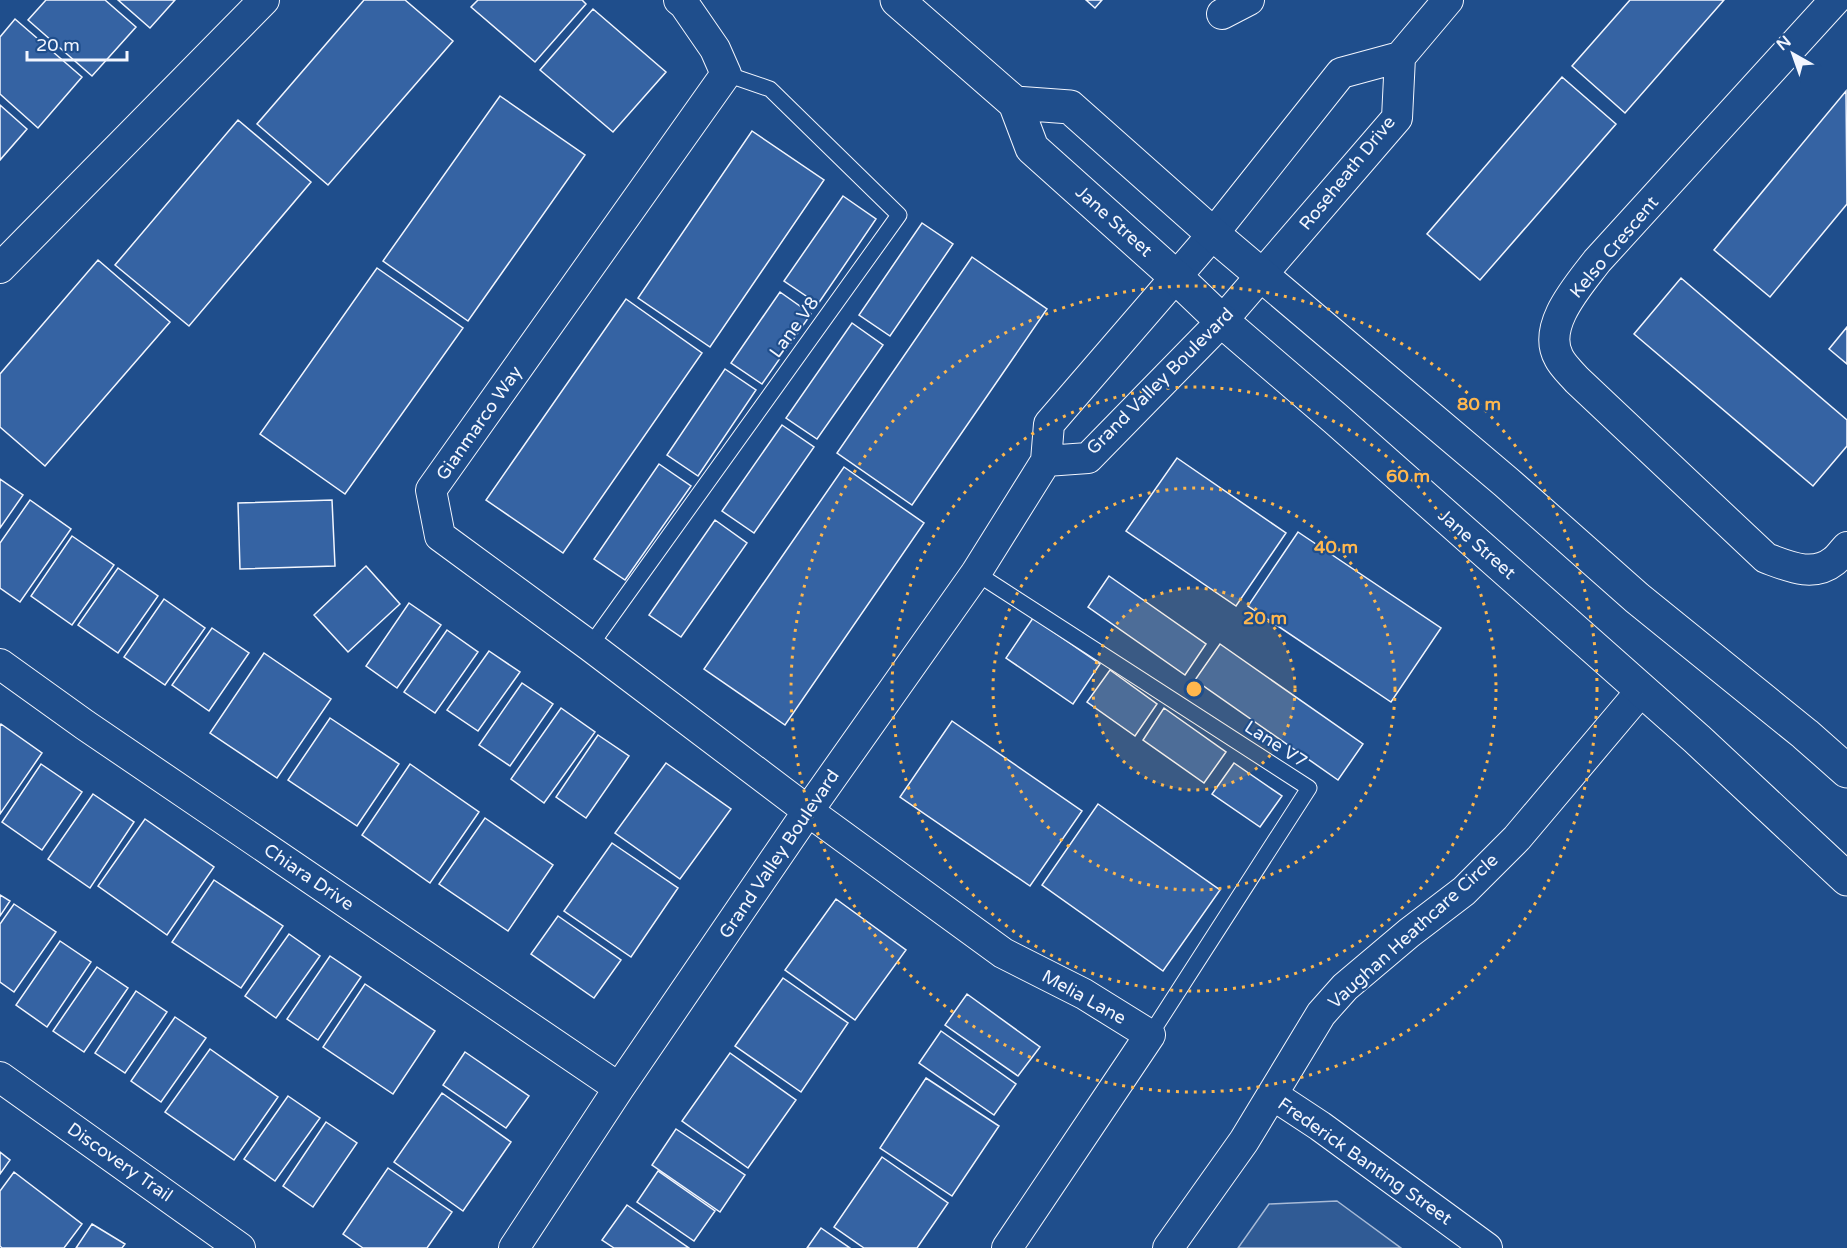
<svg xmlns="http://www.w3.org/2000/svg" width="1847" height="1248" viewBox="0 0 1847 1248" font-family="'Varela Round',sans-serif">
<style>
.parking{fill:#305b95;stroke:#a8bbd7;stroke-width:1.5}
.building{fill:#3563a3;stroke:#f2f6ff;stroke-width:1.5}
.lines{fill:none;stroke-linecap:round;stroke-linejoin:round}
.lane-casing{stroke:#f2f6ff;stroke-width:17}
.street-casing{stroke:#f2f6ff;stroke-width:32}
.secondary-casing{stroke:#f2f6ff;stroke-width:35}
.lane{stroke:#1f4e8c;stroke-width:15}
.street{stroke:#1f4e8c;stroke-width:30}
.secondary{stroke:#1f4e8c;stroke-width:33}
.ring{fill:none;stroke:#ffb74d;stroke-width:3;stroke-dasharray:3 6}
.labels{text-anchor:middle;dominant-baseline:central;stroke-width:4.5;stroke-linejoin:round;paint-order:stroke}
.street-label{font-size:18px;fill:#f2f6ff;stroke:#1f4e8c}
.centre{fill:#ffb74d;stroke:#1f4e8c;stroke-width:3}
.ring-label{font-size:18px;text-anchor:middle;font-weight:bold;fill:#ffb74d;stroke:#1f4e8c;stroke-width:4.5;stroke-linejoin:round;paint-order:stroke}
</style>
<rect width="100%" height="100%" fill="#1f4e8c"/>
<path class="parking" d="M1337 1201 1401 1248H1238L1269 1204Z"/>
<path class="building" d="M46 0H105L136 27 92 76 28 20Z
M118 0H175L150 28Z
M364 0H405L453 41 328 185 257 124Z
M478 0H582L586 4 535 62 471 7Z
M1086 0H1102L1095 8Z
M1630 0H1724L1625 113 1572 66Z
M593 9 666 72 613 132 540 70Z
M15 19 82 77 38 128 0 94V37Z
M1562 77 1616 124 1480 280 1427 234Z
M1846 91 1847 204 1770 297 1714 250Z
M500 96 585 155 468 321 383 261Z
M0 105 27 129 0 160Z
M238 120 311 182 189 326 115 265Z
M752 131 824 180 710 347 638 298Z
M843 196 876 219 818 304 784 281Z
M922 223 953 244 890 336 859 315Z
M972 257 1047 309 912 505 837 453Z
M98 260 170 322 45 466 0 427V374Z
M377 268 463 328 345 494 260 434Z
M1681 278 1847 420V446L1813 486 1634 334Z
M780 292 811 314 762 384 731 363Z
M626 299 702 353 563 553 486 500Z
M852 323 883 345 817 439 786 418Z
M1847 327V364L1829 349Z
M725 369 756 390 698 476 667 455Z
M782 425 814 447 754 533 722 511Z
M1177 458 1286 533 1236 606 1126 531Z
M659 464 691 486 625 580 594 559Z
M844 467 924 523 785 725 704 669Z
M0 479 23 495 0 528Z
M30 500 71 529 20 602 0 588V543Z
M332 500 335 566 240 569 238 503Z
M715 520 747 543 681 637 649 615Z
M1298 532 1441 628 1391 702 1248 606Z
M72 536 114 565 72 625 31 596Z
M366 566 400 604 348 652 314 615Z
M118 568 158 596 118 653 78 625Z
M1109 576 1206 644 1185 675 1088 607Z
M164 599 205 628 165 685 124 657Z
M409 603 441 625 397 688 366 666Z
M1033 618 1100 664 1073 704 1006 658Z
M212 628 249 653 209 711 172 685Z
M447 630 478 652 435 713 404 692Z
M1220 644 1363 744 1338 780 1195 680Z
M489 651 520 672 478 731 447 710Z
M264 653 331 699 277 778 210 733Z
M1110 670 1157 704 1135 736 1087 702Z
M522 683 553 704 510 766 479 745Z
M561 708 595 732 544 803 511 779Z
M1164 708 1226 752 1204 783 1143 740Z
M330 718 399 764 357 826 288 780Z
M952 721 1082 811 1030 886 900 797Z
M1 724 42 753 0 814V726Z
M598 735 629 756 586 818 556 797Z
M666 763 731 809 680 879 615 833Z
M1234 763 1282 796 1260 827 1212 794Z
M41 764 82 792 42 850 2 822Z
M410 764 479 812 430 883 362 835Z
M93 794 134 822 90 888 48 859Z
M1098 804 1220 890 1163 971 1042 885Z
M485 818 553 865 508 931 439 884Z
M145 819 214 867 167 935 98 886Z
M612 843 678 888 631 957 564 911Z
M214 880 283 926 241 988 172 942Z
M0 895 10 901 0 916Z
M836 899 906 950 855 1020 785 970Z
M14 904 56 932 14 992 0 982V924Z
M558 916 621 960 594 998 531 954Z
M289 934 320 956 276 1018 245 996Z
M60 941 91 962 47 1027 16 1005Z
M330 956 361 977 318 1040 287 1019Z
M97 967 128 988 84 1052 53 1031Z
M783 978 848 1023 801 1092 735 1046Z
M365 984 435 1031 393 1094 323 1047Z
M136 991 167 1012 125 1073 95 1053Z
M967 994 1040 1047 1018 1076 945 1025Z
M175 1017 206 1038 161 1102 131 1081Z
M941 1031 1016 1084 994 1115 919 1063Z
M210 1049 278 1097 234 1160 165 1112Z
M465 1052 529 1096 506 1128 443 1085Z
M730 1053 796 1100 748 1168 682 1121Z
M926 1078 999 1126 952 1196 880 1148Z
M442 1093 511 1142 463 1211 394 1162Z
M288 1096 320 1118 275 1181 244 1159Z
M326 1122 357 1143 313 1207 283 1186Z
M676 1129 745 1175 720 1212 652 1165Z
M0 1152 10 1160 0 1174Z
M882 1157 948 1203 917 1248H864L834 1227Z
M388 1168 452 1212 427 1248H363L343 1234Z
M658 1171 715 1211 694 1241 637 1202Z
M14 1172 82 1224 64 1248H2L0 1246V1191Z
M627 1205 689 1248H614L602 1240Z
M92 1224 125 1244 122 1248H76Z
M821 1228 850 1248H807Z"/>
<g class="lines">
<defs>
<path id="lane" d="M976 573 1309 788 1150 1035
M590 646 899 215 770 89 726 74"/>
<path id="street" d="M679 0 684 4 715 49 726 74 431 490 440 536 590 646 808 811 1003 953 1084 994 1150 1035 1007 1248
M1835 0 1597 261C1579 285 1541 326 1559 358 1563 366 1571 373 1577 380L1766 558C1788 566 1813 578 1834 561 1839 557 1843 551 1847 547
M1222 14 1249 0
M0 268 264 0
M1046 461 1088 458 1222 321 1397 118 1400 57
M0 664 85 725 619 1088
M0 1077 240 1248
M1273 1095 1320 1126 1487 1248
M514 1248 619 1088 808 811 976 573 1046 461 1049 424 1213 234 1341 73 1400 57 1448 0
M1168 1248 1244 1141 1321 1014 1345 987 1409 933 1464 891 1517 838 1641 691"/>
<path id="secondary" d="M897 0 1015 103 1032 148 1176 277 1222 321 1336 419 1697 739 1847 879
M1015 103 1070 107 1213 234 1506 482 1637 598 1805 734 1847 771"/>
</defs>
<use href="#lane" class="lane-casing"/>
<use href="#street" class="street-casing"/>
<use href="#secondary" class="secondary-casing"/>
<use href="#lane" class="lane"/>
<use href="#street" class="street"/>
<use href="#secondary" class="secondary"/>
</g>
<circle cx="1194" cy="689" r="101" fill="#ffb74d" fill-opacity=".12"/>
<g class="ring">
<circle cx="1194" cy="689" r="101"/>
<circle cx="1194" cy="689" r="201"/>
<circle cx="1194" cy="689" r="302"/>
<circle cx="1194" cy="689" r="403"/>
</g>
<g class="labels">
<g class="street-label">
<text transform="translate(1347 173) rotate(-51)">Roseheath Drive</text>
<text transform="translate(1114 221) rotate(42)">Jane Street</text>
<text transform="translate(1614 247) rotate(-50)">Kelso Crescent</text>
<text transform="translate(794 327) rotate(-54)">Lane V8</text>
<text transform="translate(1160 381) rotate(-45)">Grand Valley Boulevard</text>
<text transform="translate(479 423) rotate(-55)">Gianmarco Way</text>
<text transform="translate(1477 544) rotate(41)">Jane Street</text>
<text transform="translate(1276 744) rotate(33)">Lane V7</text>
<text transform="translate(779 854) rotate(-56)">Grand Valley Boulevard</text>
<text transform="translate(309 877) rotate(34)">Chiara Drive</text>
<text transform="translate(1413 931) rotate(-42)">Vaughan Heathcare Circle</text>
<text transform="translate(1084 997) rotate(29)">Melia Lane</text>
<text transform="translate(1365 1161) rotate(35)">Frederick Banting Street</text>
<text transform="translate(120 1162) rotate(35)">Discovery Trail</text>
</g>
</g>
<circle cx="1194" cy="689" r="9" class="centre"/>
<g class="ring-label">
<text x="1479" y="410">80 m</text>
<text x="1408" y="482">60 m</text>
<text x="1336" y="553">40 m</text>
<text x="1265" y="624">20 m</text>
</g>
<g transform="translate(1793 54) rotate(320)" stroke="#1f4e8c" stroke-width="4.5" paint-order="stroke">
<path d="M0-4.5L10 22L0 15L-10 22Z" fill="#f2f6ff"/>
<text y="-9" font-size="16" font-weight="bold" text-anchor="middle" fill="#f2f6ff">N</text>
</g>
<path d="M27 51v9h100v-9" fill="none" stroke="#f2f6ff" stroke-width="3"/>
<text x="36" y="51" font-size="18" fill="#f2f6ff" stroke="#1f4e8c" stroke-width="4.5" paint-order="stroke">20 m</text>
</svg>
